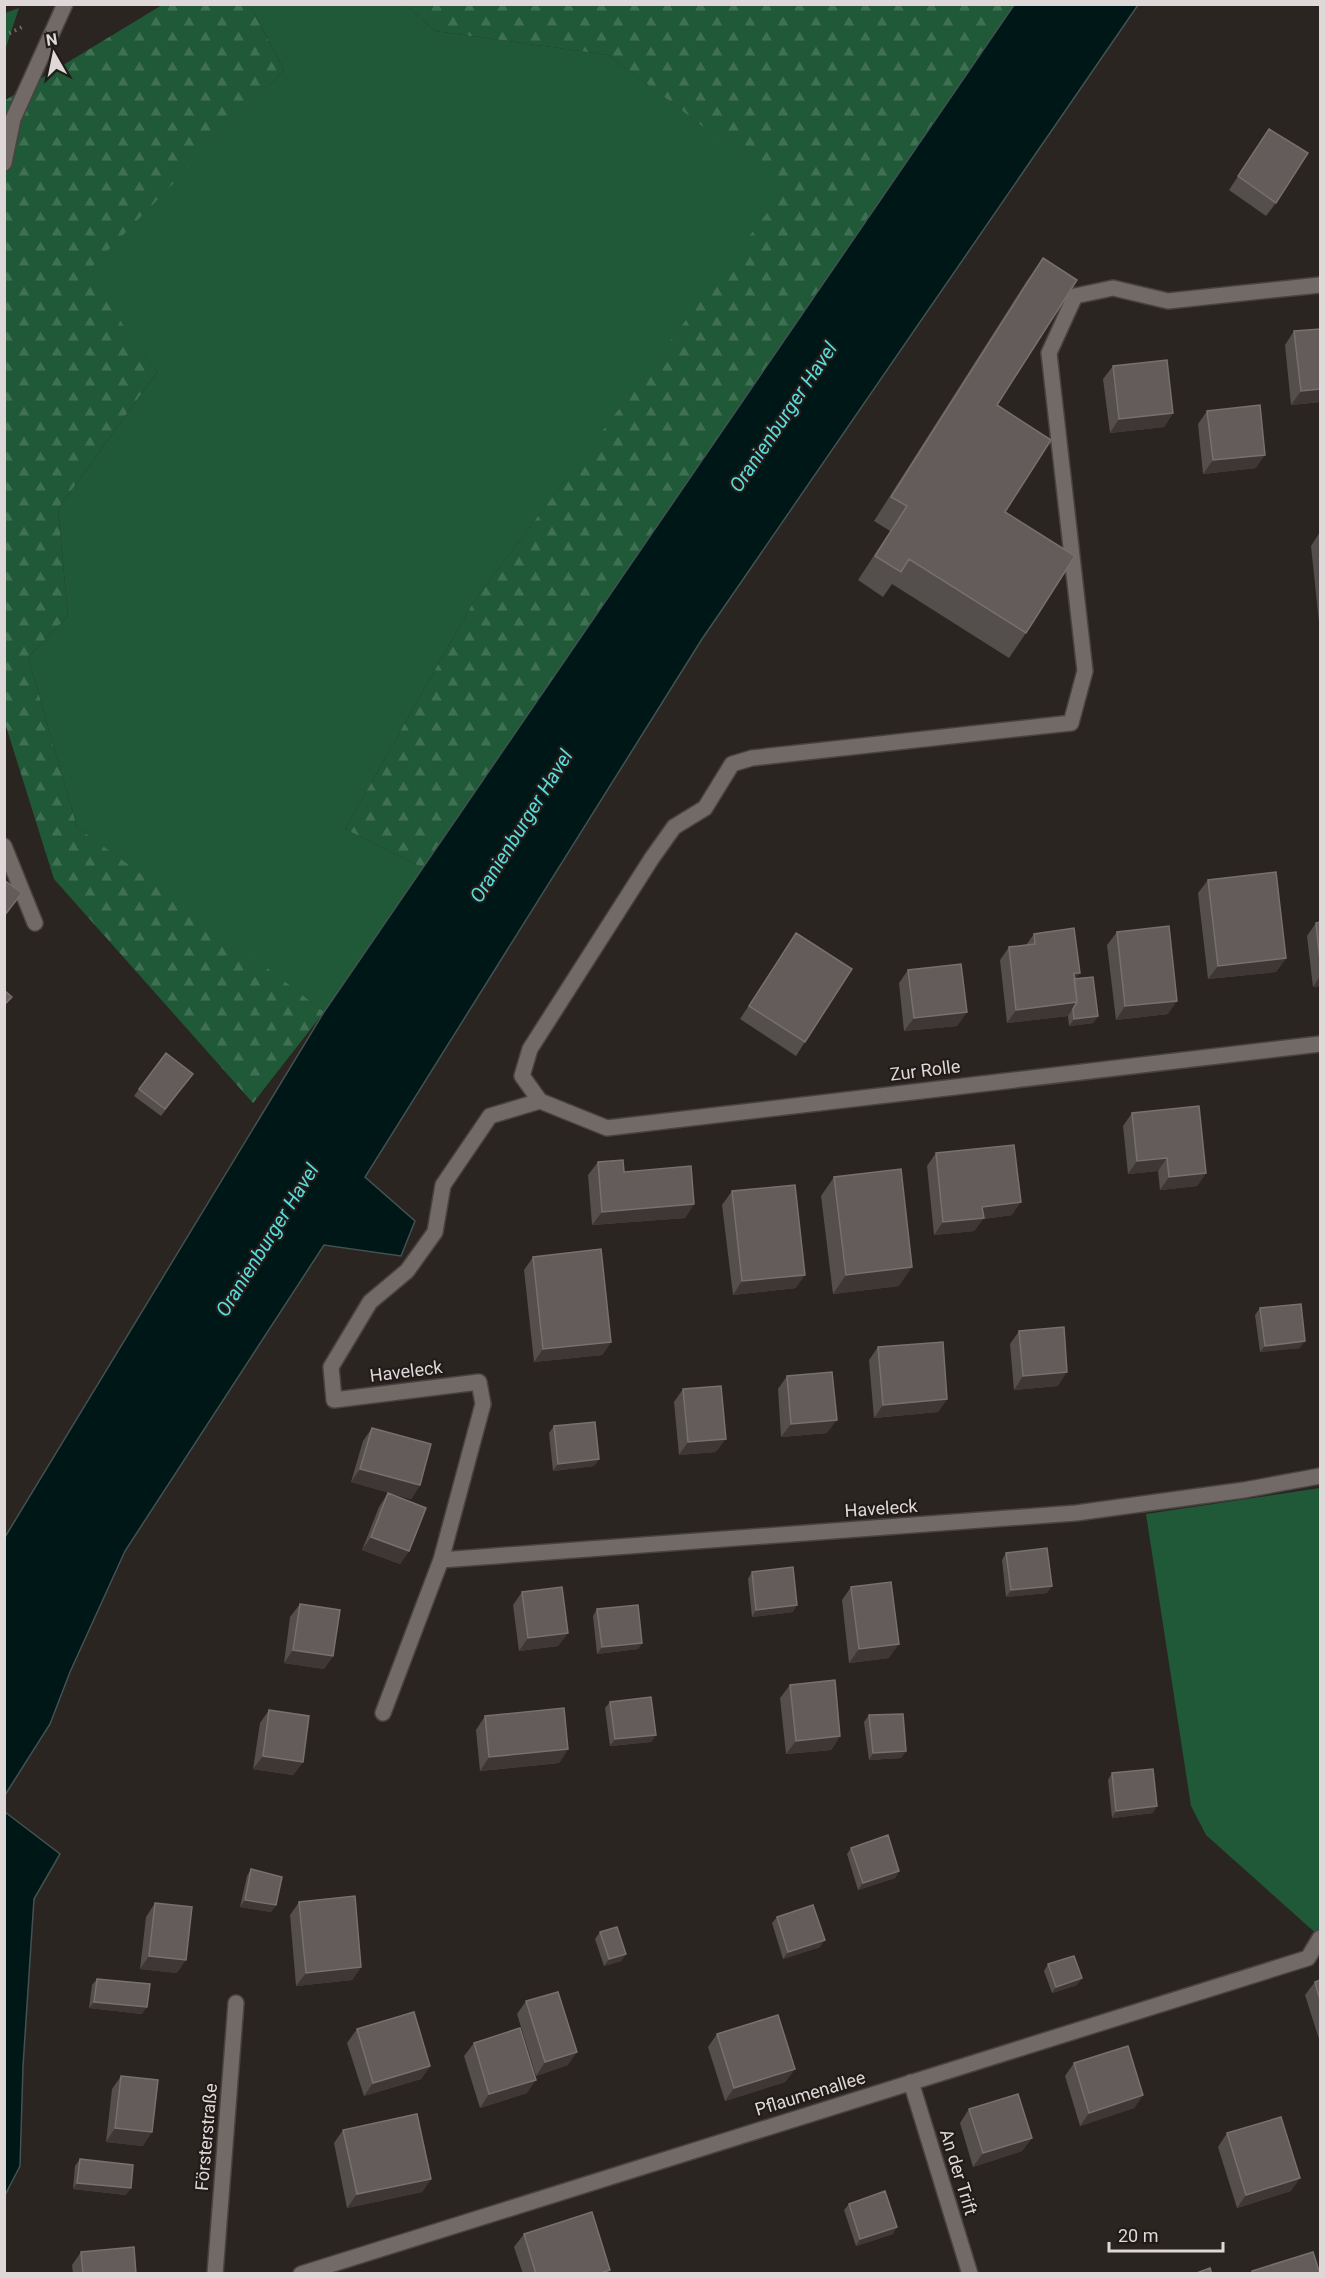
<svg xmlns="http://www.w3.org/2000/svg" width="1325" height="2278" viewBox="0 0 1325 2278" font-family="Roboto,sans-serif">
<style>
.green{fill:#205937}
.forest{fill:url(#forest-firs)}
.water{fill:#001717;stroke:#435151;stroke-width:1.5}
.lines{fill:none;stroke-linecap:round;stroke-linejoin:round}
.minor-casing{stroke:#484341;stroke-width:18}
.path{stroke:#787270;stroke-width:4;stroke-dasharray:1.5 4.5;stroke-linecap:butt}
.minor{stroke:#716a67;stroke-width:15}
.wall{fill:#544e4c}
.shaded-wall{fill:#3e3735}
.building{fill:#635c5b;stroke:#76706e;stroke-width:1.5}
.labels{text-anchor:middle;dominant-baseline:central;stroke-width:4.5;stroke-linejoin:round;paint-order:stroke}
.street-label{font-size:18px;fill:#ded9d8;stroke:#211b19}
.water-label{font-size:20px;font-style:italic;fill:#59dcdc;stroke:#211b19}
</style>
<defs>
<pattern id="forest-firs" width="22" height="20" patternUnits="userSpaceOnUse" patternTransform="scale(1.5)"><rect width="22" height="20" fill="#205937"/><path d="M5 1l3.5 6h-7zM16 11l3.5 6h-7z" fill="#407053"/></pattern>
</defs>
<rect width="100%" height="100%" fill="#2b2522"/>
<path class="green" d="M250 5H406L435 31 609 55 786 189 474 601 345 829 423 868 324 1012 77 827 28 657 68 616 58 509 157 372 85 273 284 70Z
M19 8 5 50V13Z
M1320 1488V1937L1206 1835 1191 1806 1146 1514Z"/>
<path class="forest" d="M162 5H250L284 70 86 273 157 372 58 509 68 616 28 657 77 827 230 939 324 1012 253 1103 54 879 5 723 4 101Z
M406 5H1014L423 868 345 829 474 601 785 189 609 55 435 31Z"/>
<path class="water" d="M1014 5H1138L702 639 365 1177 415 1221 401 1256 324 1245 125 1551 70 1672 50 1724 5 1795V1537L324 1012Z
M5 1812 60 1854 34 1899 23 2066 20 2166 5 2195Z"/>
<g class="lines">
<defs>
<path id="minor" d="M4 163 13 119 65 4
M4 846 35 923
M540 1101 490 1116 443 1185 435 1232 407 1271 370 1302 331 1367 334 1400 479 1382 483 1404 441 1560 1076 1513 1244 1490 1320 1476
M540 1101 522 1076 530 1049 652 858 674 827 705 808 732 764 752 758 1071 723 1085 671 1049 353 1075 296 1113 288 1168 301 1320 285
M540 1101 607 1128 1320 1044
M383 1713 441 1560
M911 2082 970 2274
M215 2274 236 2003
M301 2274 1308 1958 1320 1938"/>
</defs>
<use href="#minor" class="minor-casing"/>
<path class="path" d="M4 36 24 26"/>
<use href="#minor" class="minor"/>
</g>
<path class="wall" d="M1269 129 1276 203 1266 216 1229 190Z
M1043 258 997 405 1005 512 1026 633 1009 658 892 584 883 597 858 580 890 531 874 521 1026 282Z
M1320 329V402L1291 405 1285 345 1294 331Z
M1113 366 1173 413 1164 427 1110 433 1103 379Z
M1207 411 1256 468 1203 474 1198 424Z
M1320 532V632L1311 546Z
M1208 880 1286 958 1276 972 1208 979 1198 893Z
M1320 922V986L1313 987 1307 936 1316 923Z
M1117 932 1168 1014 1116 1020 1107 945Z
M796 933 805 1042 796 1056 740 1019Z
M1034 934 1080 973 1075 979 1098 1016 1093 1023 1069 1026 1068 1016 1007 1023 1000 960 1009 947 1026 945Z
M908 970 967 1012 957 1026 904 1031 899 983Z
M193 1074 161 1116 134 1096 139 1089Z
M1132 1113 1206 1173 1197 1186 1160 1190 1158 1171 1128 1174 1123 1126Z
M936 1153 1012 1215 983 1219 974 1231 934 1235 927 1166Z
M598 1162 694 1204 685 1218 592 1225 588 1175Z
M834 1177 899 1286 833 1294 821 1196Z
M732 1191 796 1288 733 1295 722 1205Z
M533 1257 611 1342 602 1355 534 1362 524 1270Z
M1260 1308 1300 1348 1260 1352 1255 1315Z
M1019 1331 1058 1386 1014 1390 1010 1344Z
M878 1347 947 1399 938 1412 874 1418 869 1360Z
M787 1376 827 1433 781 1437 778 1389Z
M683 1389 716 1452 679 1455 674 1402Z
M554 1426 599 1459 594 1466 553 1471 549 1433Z
M372 1428 420 1485 411 1499 351 1482 363 1441Z
M388 1493 409 1551 400 1564 362 1550 379 1507Z
M1006 1553 1047 1593 1006 1597 1002 1560Z
M752 1572 793 1612 752 1617 748 1579Z
M851 1587 889 1658 849 1663 842 1600Z
M522 1592 568 1633 558 1646 519 1651 513 1605Z
M300 1604 333 1656 324 1669 284 1663 290 1617Z
M597 1609 642 1643 638 1649 597 1654 593 1616Z
M790 1685 840 1736 831 1750 786 1754 780 1698Z
M610 1702 656 1735 651 1742 610 1746 605 1708Z
M269 1710 303 1762 293 1775 253 1769 260 1723Z
M869 1715 906 1751 901 1758 869 1760 864 1722Z
M485 1716 568 1749 559 1763 480 1771 476 1730Z
M1112 1773 1153 1813 1112 1818 1108 1780Z
M851 1848 899 1871 895 1878 858 1890 847 1854Z
M251 1869 276 1905 271 1912 240 1907 247 1876Z
M299 1902 361 1967 352 1980 296 1986 290 1915Z
M155 1903 177 1973 140 1969 146 1917Z
M777 1917 820 1947 783 1959 772 1923Z
M600 1932 626 1954 621 1961 604 1966 595 1939Z
M1048 1964 1077 1985 1052 1993 1044 1971Z
M97 1979 142 2014 89 2008 92 1985Z
M1320 1980V2038L1319 2039 1305 1995 1315 1982Z
M526 2001 568 2065 536 2076 517 2014Z
M357 2029 430 2066 421 2079 364 2096 347 2043Z
M717 2034 795 2069 785 2082 725 2101 708 2047Z
M474 2043 527 2093 480 2108 464 2056Z
M1074 2063 1143 2095 1134 2108 1080 2126 1065 2076Z
M121 2076 143 2146 106 2142 112 2089Z
M969 2109 1032 2138 1022 2151 973 2167 960 2123Z
M343 2130 431 2179 422 2192 347 2208 334 2143Z
M1227 2133 1291 2191 1237 2208 1218 2147Z
M80 2159 126 2195 73 2189 75 2166Z
M849 2204 893 2234 856 2246 844 2210Z
M524 2234 610 2270 608 2274H523L514 2247Z
M81 2252 136 2274H73L72 2265Z"/>
<path class="shaded-wall" d="M1320 389V402L1291 405 1301 391Z
M1173 413 1164 427 1110 433 1119 419Z
M1265 455 1256 468 1203 474 1213 460Z
M1286 958 1276 972 1208 979 1218 966Z
M1074 973H1080L1070 986Z
M1320 976V986L1313 987Z
M1177 1001 1168 1014 1116 1020 1125 1006Z
M1077 1002 1068 1016 1007 1023 1016 1010Z
M967 1012 957 1026 904 1031 914 1018Z
M1098 1016 1093 1023 1069 1026 1074 1019Z
M1167 1158 1158 1171 1128 1174 1137 1161Z
M1206 1173 1197 1186 1160 1190 1169 1177Z
M1021 1202 1012 1215 983 1219 974 1231 934 1235 943 1222 982 1207Z
M694 1204 685 1218 592 1225 602 1212Z
M912 1267 899 1286 833 1294 846 1275Z
M805 1275 796 1288 733 1295 742 1281Z
M1305 1341 1300 1348 1260 1352 1265 1346Z
M611 1342 602 1355 534 1362 543 1349Z
M1067 1372 1058 1386 1014 1390 1023 1376Z
M947 1399 938 1412 874 1418 883 1405Z
M837 1420 827 1433 781 1437 791 1424Z
M726 1439 716 1452 679 1455 688 1442Z
M599 1459 594 1466 553 1471 558 1464Z
M360 1469 420 1485 411 1499 351 1482Z
M371 1537 409 1551 400 1564 362 1550Z
M1052 1586 1047 1593 1006 1597 1011 1590Z
M797 1605 793 1612 752 1617 756 1610Z
M568 1633 558 1646 519 1651 528 1638Z
M642 1643 638 1649 597 1654 602 1647Z
M899 1644 889 1658 849 1663 859 1649Z
M293 1650 333 1656 324 1669 284 1663Z
M656 1735 651 1742 610 1746 615 1739Z
M840 1736 831 1750 786 1754 796 1741Z
M568 1749 559 1763 480 1771 489 1757Z
M906 1751 901 1758 869 1760 873 1753Z
M263 1756 303 1762 293 1775 253 1769Z
M1157 1806 1153 1813 1112 1818 1116 1811Z
M899 1871 895 1878 858 1890 863 1883Z
M245 1900 276 1905 271 1912 240 1907Z
M825 1940 820 1947 783 1959 788 1952Z
M626 1954 621 1961 604 1966 609 1959Z
M149 1956 186 1960 177 1973 140 1969Z
M361 1967 352 1980 296 1986 306 1973Z
M1082 1978 1077 1985 1052 1993 1056 1987Z
M94 2002 147 2007 142 2014 89 2008Z
M577 2052 568 2065 536 2076 545 2062Z
M430 2066 421 2079 364 2096 373 2083Z
M795 2069 785 2082 725 2101 734 2088Z
M536 2080 527 2093 480 2108 489 2094Z
M1143 2095 1134 2108 1080 2126 1089 2113Z
M115 2128 152 2132 143 2146 106 2142Z
M1032 2138 1022 2151 973 2167 983 2153Z
M1300 2178 1291 2191 1237 2208 1246 2195Z
M431 2179 422 2192 347 2208 357 2194Z
M77 2183 131 2188 126 2195 73 2189Z
M897 2227 893 2234 856 2246 860 2239Z
M610 2270 608 2274H598Z"/>
<path class="building" d="M1269 129 1308 153 1276 203 1238 176Z
M1043 258 1077 280 997 405 1051 440 1005 512 1075 556 1026 633 909 559 901 572 875 556 907 506 891 497Z
M1320 329V389L1301 391 1294 331Z
M1167 360 1173 413 1119 419 1113 366Z
M1260 405 1265 455 1213 460 1207 411Z
M1276 872 1286 958 1218 966 1208 880Z
M4 880 22 893 4 916Z
M1320 922V961L1316 923Z
M1169 926 1177 1001 1125 1006 1117 932Z
M1074 928 1080 973H1074L1077 1002 1016 1010 1009 947 1035 944 1034 934Z
M796 933 852 969 805 1042 749 1006Z
M961 964 967 1012 914 1018 908 970Z
M1093 977 1098 1016 1074 1019 1073 1009 1077 1002 1074 979Z
M4 990 12 997 4 1005Z
M166 1053 193 1074 165 1109 139 1089Z
M1199 1106 1206 1173 1169 1177 1167 1158 1137 1161 1132 1113Z
M1014 1145 1021 1202 982 1207 984 1218 943 1222 936 1153Z
M623 1160 624 1172 691 1166 694 1204 602 1212 598 1162Z
M901 1169 912 1267 846 1275 834 1177Z
M795 1185 805 1275 742 1281 732 1191Z
M601 1249 611 1342 543 1349 533 1257Z
M1301 1304 1305 1341 1265 1346 1260 1308Z
M1064 1327 1067 1372 1023 1376 1019 1331Z
M943 1342 947 1399 883 1405 878 1347Z
M832 1372 837 1420 791 1424 787 1376Z
M721 1386 726 1439 688 1442 683 1389Z
M595 1422 599 1459 558 1464 554 1426Z
M372 1428 431 1444 420 1485 360 1469Z
M388 1493 426 1508 409 1551 371 1537Z
M1047 1548 1052 1586 1011 1590 1006 1553Z
M793 1567 797 1605 756 1610 752 1572Z
M891 1582 899 1644 859 1649 851 1587Z
M562 1587 568 1633 528 1638 522 1592Z
M300 1604 340 1610 333 1656 293 1650Z
M638 1605 642 1643 602 1647 597 1609Z
M835 1680 840 1736 796 1741 790 1685Z
M651 1697 656 1735 615 1739 610 1702Z
M564 1708 568 1749 489 1757 485 1716Z
M269 1710 309 1716 303 1762 263 1756Z
M903 1714 906 1751 873 1753 869 1715Z
M1153 1769 1157 1806 1116 1811 1112 1773Z
M888 1835 899 1871 863 1883 851 1848Z
M251 1869 282 1877 276 1905 245 1900Z
M355 1896 361 1967 306 1973 299 1902Z
M155 1903 192 1907 186 1960 149 1956Z
M813 1905 825 1940 788 1952 777 1917Z
M617 1927 626 1954 609 1959 600 1932Z
M1074 1956 1082 1978 1056 1987 1048 1964Z
M97 1979 150 1984 147 2007 94 2002Z
M1320 1980V2000L1315 1982Z
M558 1992 577 2052 545 2062 526 2001Z
M414 2012 430 2066 373 2083 357 2029Z
M778 2015 795 2069 734 2088 717 2034Z
M520 2028 536 2080 489 2094 474 2043Z
M1128 2046 1143 2095 1089 2113 1074 2063Z
M121 2076 158 2080 152 2132 115 2128Z
M1018 2094 1032 2138 983 2153 969 2109Z
M417 2114 431 2179 357 2194 343 2130Z
M1281 2117 1300 2178 1246 2195 1227 2133Z
M80 2159 133 2165 131 2188 77 2183Z
M885 2191 897 2227 860 2239 849 2204Z
M592 2212 610 2270 598 2274H536L524 2234Z
M134 2247 136 2274H83L81 2252Z
M1313 2252 1320 2274H1252V2271Z
M1210 2268 1212 2274H1194Z"/>
<g class="labels">
<g class="street-label">
<text transform="translate(925 1070) rotate(-7)">Zur Rolle</text>
<text transform="translate(406 1371) rotate(-7)">Haveleck</text>
<text transform="translate(881 1508) rotate(-4)">Haveleck</text>
<text transform="translate(810 2093) rotate(-17)">Pflaumenallee</text>
<text transform="translate(206 2137) rotate(-85)">Försterstraße</text>
<text transform="translate(959 2172) rotate(73)">An der Trift</text>
</g>
<g class="water-label">
<text transform="translate(783 417) rotate(-56)">Oranienburger Havel</text>
<text transform="translate(521 826) rotate(-58)">Oranienburger Havel</text>
<text transform="translate(267 1240) rotate(-58)">Oranienburger Havel</text>
</g>
</g>
<rect width="1325" height="2278" fill="none" stroke="#ded9d8" stroke-width="12"/>
<g transform="translate(54 54) rotate(351)" stroke="#211b19" stroke-width="4.5" paint-order="stroke">
<path d="M0-4.5L10 22L0 15L-10 22Z" fill="#ded9d8"/>
<text y="-9" font-size="16" font-weight="bold" text-anchor="middle" fill="#ded9d8">N</text>
</g>
<path d="M1109 2242v9h114v-9" fill="none" stroke="#ded9d8" stroke-width="3"/>
<text x="1118" y="2242" font-size="18" fill="#ded9d8" stroke="#211b19" stroke-width="4.5" paint-order="stroke">20 m</text>
</svg>
